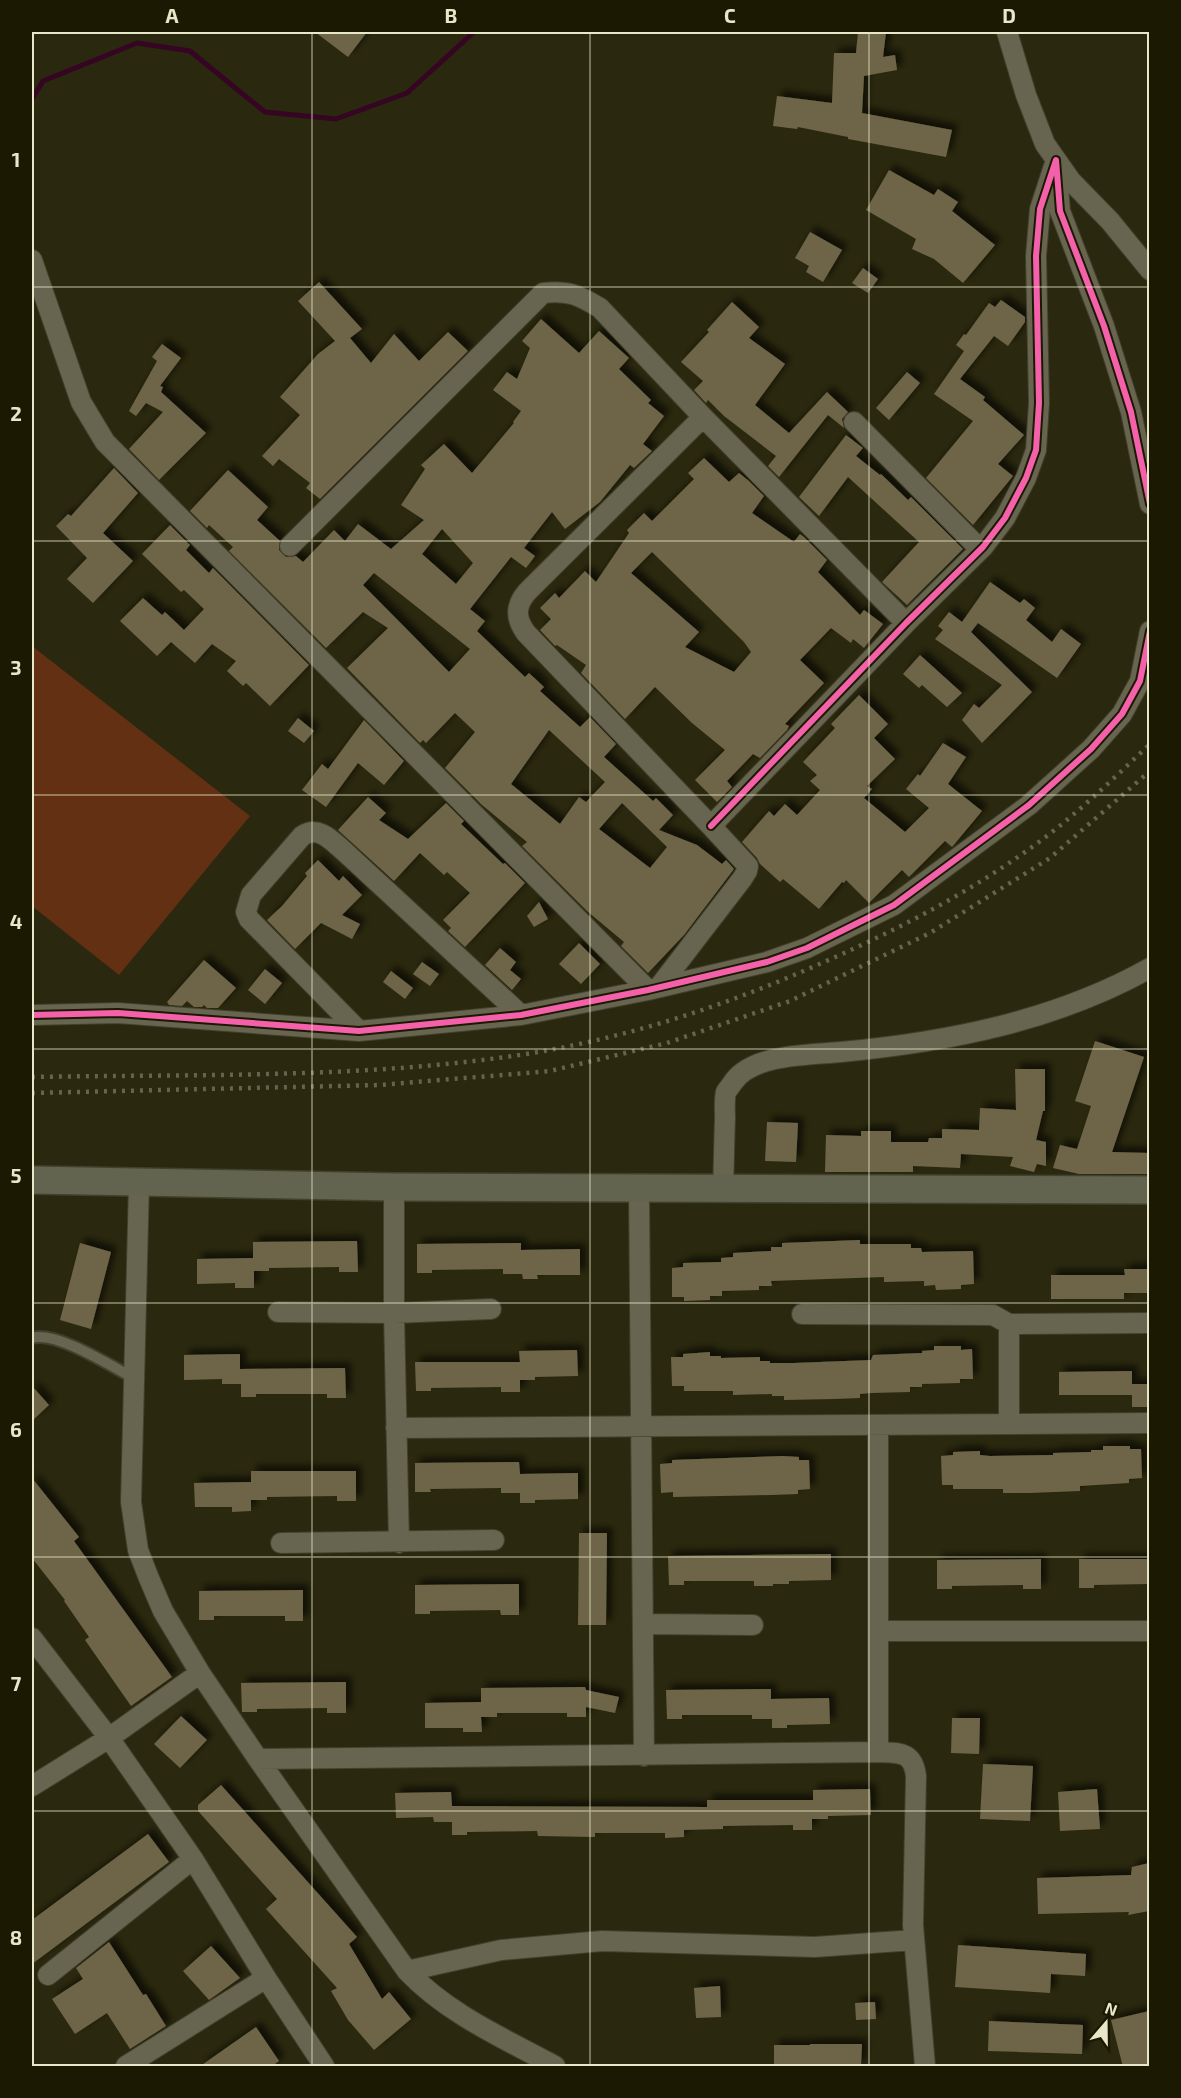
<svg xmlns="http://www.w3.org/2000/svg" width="1181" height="2098" viewBox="0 0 1181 2098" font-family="'Exo 2',sans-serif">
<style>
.green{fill:#633014}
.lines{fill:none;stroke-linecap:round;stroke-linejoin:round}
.stream{stroke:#360524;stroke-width:5}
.building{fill:#6e6549;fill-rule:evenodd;filter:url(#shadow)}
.service-casing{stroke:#42412d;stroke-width:14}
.minor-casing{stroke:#42412d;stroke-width:22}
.secondary-casing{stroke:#42412d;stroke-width:30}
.service{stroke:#676550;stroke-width:10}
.minor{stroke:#676550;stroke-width:20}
.secondary{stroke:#626450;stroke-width:27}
.rail{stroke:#65644f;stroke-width:4.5;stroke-dasharray:3 6;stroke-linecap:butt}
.cycleway-casing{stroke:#1c1902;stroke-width:10}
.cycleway{stroke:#f560ab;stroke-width:6}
.grid{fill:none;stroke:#e9e7c9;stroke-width:1.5;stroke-opacity:0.55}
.neatline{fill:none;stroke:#e9e7c9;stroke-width:2}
.grid-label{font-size:20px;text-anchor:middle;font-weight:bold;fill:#e9e7c9}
</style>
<defs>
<filter id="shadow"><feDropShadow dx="5.5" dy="-5.5" stdDeviation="3" flood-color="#0009"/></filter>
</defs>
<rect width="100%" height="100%" fill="#2a280e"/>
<path class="green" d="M32 646 250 816 119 975 32 906Z"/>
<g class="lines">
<path class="stream" d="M32 99 43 81 137 43 190 51 265 112 336 119 407 93 474 32"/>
</g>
<path class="building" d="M315 32H367L348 57Z
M858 32H886L883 57 895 55 897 70 864 76 862 113 952 130 946 157 848 139V137L798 127 797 129 773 126 777 96 832 103 834 53H856Z
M889 170 934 195 938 189 958 202 952 211 995 245 963 283 934 259 912 249 916 239 866 210Z
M810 232 842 250 823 282 806 272 809 266 795 258Z
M863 268 878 279 868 293 852 283Z
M319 282 362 329 350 338 371 363 394 334 419 361 448 332 468 351 320 499 306 488 310 483 279 459 273 466 262 456 300 415 280 397 318 354 335 341 298 301Z
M1001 300 1025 317V322L1008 346 994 336 960 379 985 397 983 400 1024 435 998 464 1013 476 973 525 926 478 973 421 934 394 964 351 956 345 964 334 966 335 989 303 995 307Z
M732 302 759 327 749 338 785 364 755 405 789 433 827 392 848 412 842 419 844 428 828 415 779 477 768 466 776 456 724 416 708 400 706 403 694 390 703 381 681 362 709 332 707 330Z
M541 319 579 353 599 331 629 358 619 369 651 400 648 403 664 416 643 444 652 451 634 468 630 465 600 502 565 529 552 512 524 548 535 556 526 568 511 557 470 609 485 621 477 631 525 677 529 673 544 687 540 691 580 727 590 717 616 744 604 757 653 801 656 798 673 815 659 830 697 845 722 864 726 860 734 869 684 935 648 973 621 946 624 942 587 911 522 846 527 842 482 805 445 768 475 732 455 713 426 743 423 740 420 743 347 668 388 628 363 612 326 648 229 551 233 547 209 525 207 528 190 511 228 470 268 507 257 520 280 541 279 550 286 557 296 556 303 562 334 530 345 541 358 524 391 549 424 520 401 505 425 469 421 465 444 444 472 473 514 423 513 422 521 411 493 390 507 372 517 379 530 348 522 341ZM442 529 473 563 456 584 422 554ZM374 573 470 649 449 672 363 585ZM549 730 605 782 586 802 579 797 560 824 511 784ZM622 803 667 847 650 868 599 829Z
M162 344 181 358 160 386 163 387 161 392 206 433 159 480 129 449 163 412 146 403 136 416 129 411 157 361 152 357Z
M907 372 920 383 889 420 876 408Z
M846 435 863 448 856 456 880 475 881 474 908 500 911 497 963 549 907 605 882 582 919 542 848 477 819 516 799 497Z
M704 458 729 482 739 473 749 481 764 496 752 513 794 542 800 534 804 537 827 560 818 572 860 615 864 610 883 624 864 648 853 639 851 643 831 628 800 660 824 683 785 724 789 726 787 730 760 758 753 754 727 781 732 787 717 802 695 780 725 750 692 723 655 687 625 719 581 673 586 665 557 645 555 646 540 630 551 619 540 608 555 593 559 598 585 571 596 582 629 533 627 530 644 513 652 521 694 479 688 473ZM652 552 744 642 751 652 734 672 685 647 699 632 631 573Z
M114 468 138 493 103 533 133 561 93 603 67 579 87 558 56 526 68 514 71 516Z
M170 525 190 545 186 550 209 573 213 568 309 665 270 706 246 683 243 686 227 671 236 661 212 644 195 663 171 642 157 656 120 621 143 598 162 615 165 612 184 630 204 609 184 590 181 592 142 554Z
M990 582 1020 603 1024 599 1035 608 1026 620 1052 642 1061 629 1081 644 1057 678 978 623 971 632 1032 692 982 743 962 720 974 704 979 708 1002 685 935 639 943 630 938 626 949 612 962 622Z
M920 655 962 693 947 707 922 685 919 688 903 674Z
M859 695 888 724 874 738 895 759 867 786 872 789 864 798 905 832 929 808 906 789 918 774 920 776 943 743 966 757 948 784 982 811 952 847 945 841 909 877 902 870 869 903 846 880 844 883 842 882 819 909 783 879 780 882 760 864 757 858 742 842 769 811 774 816 785 804 797 815 820 790 810 781 817 775 803 762 835 728 831 724Z
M298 718 314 731 304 743 288 731Z
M364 720 404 761 384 785 358 763 326 807 302 790 322 764 328 769Z
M368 797 386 813 379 820 408 839 446 803 464 821 461 824 503 864 505 863 525 883 465 947 448 931 451 928 443 920 470 893 447 872 444 875 420 853 394 881 338 830Z
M318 860 339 881 343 876 362 895 342 915 360 924 352 939 321 923 295 949 267 920 282 906 307 876 305 873Z
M539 902 548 919 534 927 527 916Z
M579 943 600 964 581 984 559 964Z
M500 948 516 962 510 970 521 979 512 990 485 965Z
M204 960 236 988 218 1008H207L204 1005 202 1007H194L187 1001 182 1006 169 1005 167 1002Z
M422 962 439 974 430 986 413 974Z
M265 969 282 983 265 1004 248 990Z
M391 971 413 988 405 999 383 982Z
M1095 1041 1144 1057 1112 1152 1149 1153V1174H1079L1053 1168 1060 1145 1077 1149 1091 1106 1075 1101Z
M1015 1069H1045V1111H1043L1036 1140 1046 1142V1166L1037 1164 1034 1172 1010 1166 1013 1157 961 1154 960 1168 913 1166V1172H825L826 1135 861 1136V1131H891V1142H928L929 1138H942V1129L979 1130 980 1108 1016 1110Z
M767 1122 798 1123 796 1162 765 1161Z
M860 1240V1244H911V1248H921L922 1252 973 1251 974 1284 961 1285V1289L936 1290 935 1285 924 1286V1281L884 1282V1277L771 1281 772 1286H759V1290L722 1291V1296H710V1300L684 1301V1297H672V1268L683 1267V1263L721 1262V1258L733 1257V1253L771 1251V1247H782V1243Z
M357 1241 358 1272H339V1267L269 1268V1271H254V1288H235V1283L197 1284V1259L253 1258V1242Z
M80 1243 111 1252 91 1329 60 1320Z
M521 1243V1250L580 1249V1275H537L538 1279H523L522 1274H503V1269L432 1270V1273H417V1244Z
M1124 1269H1149V1293H1124V1299H1051V1275H1125Z
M934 1346H961V1350L972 1349 973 1379H960V1383L922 1384V1387H910V1392L872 1393 860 1394V1398L834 1399 784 1400V1396H772V1394L733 1395V1391H684V1386H672L671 1357H683V1354L710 1352V1356H721V1358L760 1357V1361H770V1363H794L871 1360 873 1355 922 1353V1351L934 1350Z
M577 1350 578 1376 535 1377V1380H520V1392H501V1387L431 1388V1391H416L415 1362H520L519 1351Z
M240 1354V1369L345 1368 346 1398H327V1394H256V1397H241V1384H222V1379L184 1380V1355Z
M1132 1371V1395H1059V1372Z
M1132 1384H1149V1407H1132Z
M32 1386 49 1405 32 1421Z
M1103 1446H1130V1449H1141L1142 1478 1129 1479V1483L1080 1486V1491L1029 1493H1003V1489H953V1485H942L941 1456 953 1455V1452L980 1451V1455L990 1456 1053 1455V1453L1091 1452V1450H1103Z
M783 1456 799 1457V1460H809L810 1489 798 1490V1494L772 1495 673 1497V1492L661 1493 660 1464 672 1463V1460Z
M519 1462 520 1474 578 1473V1499L535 1500V1503H520V1493H501V1488L430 1489 431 1492H415V1463Z
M251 1471H356V1501H337V1496L267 1497V1500H251V1511L232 1512V1507H195L194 1483 251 1482Z
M32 1478 79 1537 74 1541 172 1677 131 1706 85 1640 89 1637 64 1601 65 1600 32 1558Z
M579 1533H607L606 1625H578Z
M831 1554V1580L789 1581V1584H773V1586H754V1581H684V1585H669L668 1556Z
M1041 1559V1589H1023V1585L952 1586V1589H937V1560Z
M1079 1559H1149V1584L1094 1585V1588H1079Z
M519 1584V1615H501L500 1610 430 1611V1614H415V1585Z
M303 1590V1621H285V1616H214V1620H199V1591Z
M346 1682V1713H327V1708L257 1709V1712H242L241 1683Z
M585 1687 586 1690 619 1697 615 1713 586 1707V1717H567V1713H497V1717H481L482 1732H463V1728H425V1703L481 1702V1688Z
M771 1689V1699L829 1698 830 1724 787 1725V1728H772V1719H752V1715H682V1719H667L666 1690Z
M181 1716 207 1740 180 1768 154 1744Z
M952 1718H980L979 1754 951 1753Z
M983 1764 1033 1766 1030 1821 980 1819Z
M221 1785 357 1937 349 1944 382 1999 389 1992 411 2019 374 2050 348 2020 331 1991 337 1988 266 1909 277 1899 198 1811V1805Z
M870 1789 871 1815 828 1816V1819H812V1830H793V1825L723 1826V1829L684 1830V1837L665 1838V1833H595V1837L538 1836 537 1831 467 1832V1835H452V1822H434L433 1817 396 1818 395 1793 451 1792 452 1806 707 1807V1800H813V1790Z
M1097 1789 1100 1829 1060 1831 1058 1792Z
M148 1834 169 1862 32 1964V1920Z
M1149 1863V1911L1128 1915 1129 1912 1038 1914 1037 1878 1131 1875 1132 1867Z
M109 1942 143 1995 146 1994 166 2026 130 2049 107 2013 75 2034 52 1999 83 1979 76 1968Z
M958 1945 1086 1954 1085 1976 1051 1974 1050 1993 955 1987Z
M211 1946 240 1978 209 2000 183 1971Z
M720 1986 721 2017 696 2018 694 1988Z
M875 2002 876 2019 856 2020 855 2003Z
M1149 2011V2067H1123L1111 2020Z
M989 2021 1083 2025 1082 2054 988 2051Z
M256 2027 279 2061 271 2067H199Z
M810 2044H862L861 2066 774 2067V2045H810Z"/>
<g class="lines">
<defs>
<path id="service" d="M32 1338C56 1331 109 1365 132 1377"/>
<path id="minor" d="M1007 32 1026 95 1045 144 1071 181 1110 221 1150 270
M32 260 81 402 105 442 648 990
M854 422 980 549
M290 546 543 293C568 290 579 295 600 308L703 417 906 623
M711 826 906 623 983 547 1005 518 1026 478 1036 450 1039 403 1036 256 1040 209 1056 160 1060 211 1104 326 1131 412 1150 504
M659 987 742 879 747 871 748 866 711 826 526 633C515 618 515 606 527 592L703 417
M32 1015 118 1013 359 1031 521 1015 648 990 767 962 807 948 894 905 1029 805 1091 749 1122 714 1140 681 1150 631
M359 1031 249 919 246 912 251 895 302 836C319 824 334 843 346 853L521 1015
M139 1183 131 1502 138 1550 148 1576 163 1611 200 1673 258 1759 407 1971C448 2014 503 2038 555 2066
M394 1187V1313L399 1543
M723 1187C724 1165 724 1142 725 1119 725 1111 724 1100 726 1092 728 1089 732 1084 734 1081 754 1054 809 1055 841 1052 948 1042 1055 1021 1150 968
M639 1188 644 1756
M278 1312 394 1313 491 1309
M802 1314 993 1315 1009 1324 1150 1323
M1009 1424V1324
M396 1428 1150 1423
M281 1543 494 1540
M643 1624 753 1625
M880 1631H1150
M32 1638 109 1738 193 1859 266 1978 324 2066
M878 1752V1425
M258 1759 878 1752C899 1753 913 1751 916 1776L913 1925 925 2066
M32 1786 109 1738 200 1673
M407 1971 501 1950 602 1941 815 1947 914 1940
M48 1975 193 1859
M126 2066 266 1978"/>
<path id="secondary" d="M32 1180 394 1187 1150 1190"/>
</defs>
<use href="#service" class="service-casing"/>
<use href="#minor" class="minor-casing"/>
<use href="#secondary" class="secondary-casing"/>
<use href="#service" class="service"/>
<use href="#minor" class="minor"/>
<use href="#secondary" class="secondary"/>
<path class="rail" d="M32 1077C196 1074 363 1079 526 1054 626 1038 722 1007 815 966 891 933 964 896 1032 847 1074 817 1112 780 1150 744
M32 1093 380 1085 550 1071 667 1043 790 1001 930 933 1050 858 1150 771"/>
<defs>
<path id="cycleway" d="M711 826 906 623 983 547 1005 518 1026 478 1036 450 1039 403 1036 256 1040 209 1056 160 1060 211 1104 326 1131 412 1150 504
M32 1015 118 1013 359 1031 521 1015 648 990 767 962 807 948 894 905 1029 805 1091 749 1122 714 1140 681 1150 631"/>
</defs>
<use href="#cycleway" class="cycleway-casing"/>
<use href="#cycleway" class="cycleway"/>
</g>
<path class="grid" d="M312 32V2066M590 32V2066M869 32V2066M32 287H1150M32 541H1150M32 795H1150M32 1049H1150M32 1303H1150M32 1557H1150M32 1811H1150"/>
<rect width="1181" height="2098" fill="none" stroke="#1c1902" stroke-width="66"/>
<g transform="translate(1106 2023) rotate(20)" stroke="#1c1902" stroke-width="4.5" paint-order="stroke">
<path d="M0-4.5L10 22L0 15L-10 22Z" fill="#e9e7c9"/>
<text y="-9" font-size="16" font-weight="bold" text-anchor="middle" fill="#e9e7c9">N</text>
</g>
<rect x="33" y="33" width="1115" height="2032" class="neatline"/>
<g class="grid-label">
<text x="172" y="23">A</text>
<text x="451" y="23">B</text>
<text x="730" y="23">C</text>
<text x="1009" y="23">D</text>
<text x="16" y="167">1</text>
<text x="16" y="421">2</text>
<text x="16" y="675">3</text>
<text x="16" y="929">4</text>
<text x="16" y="1183">5</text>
<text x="16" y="1437">6</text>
<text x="16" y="1691">7</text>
<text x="16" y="1945">8</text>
</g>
</svg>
